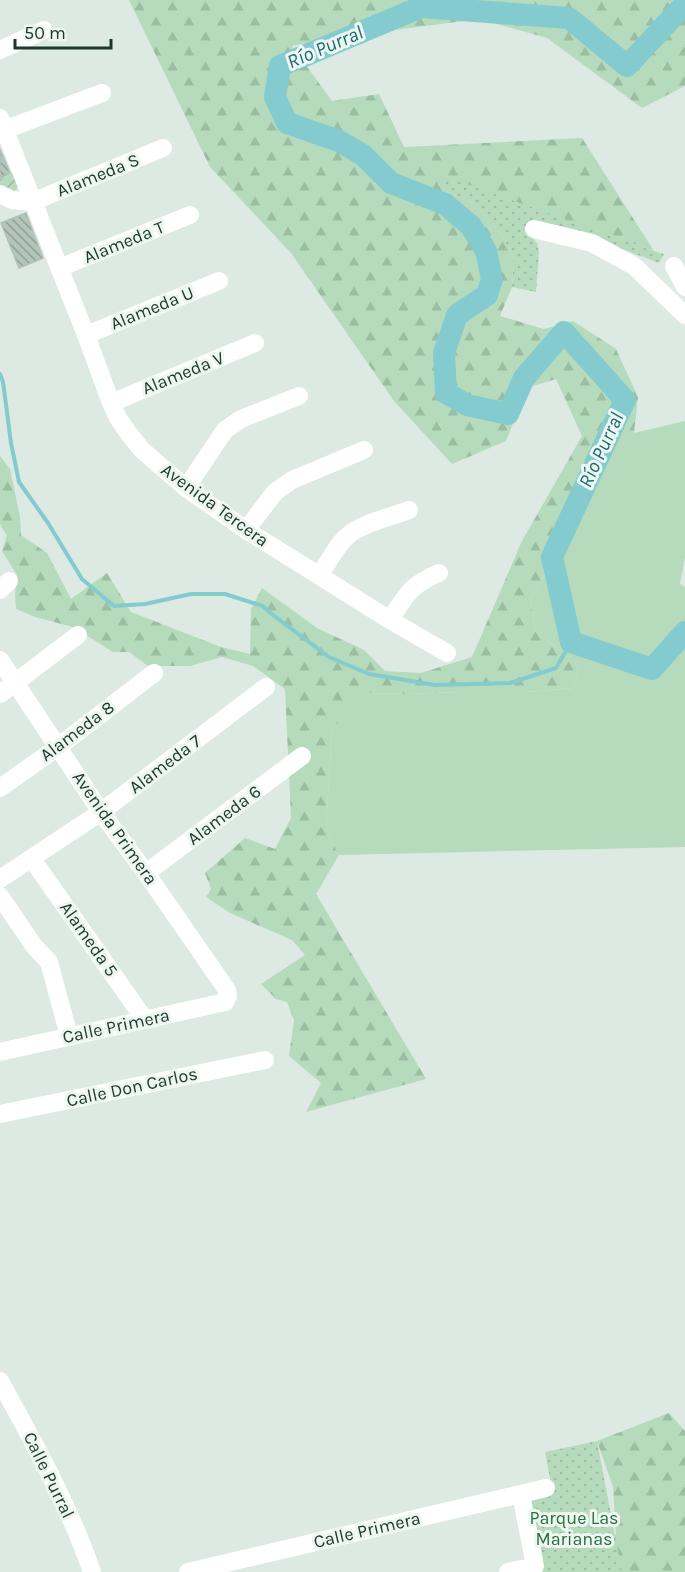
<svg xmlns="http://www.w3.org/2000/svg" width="685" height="1572" viewBox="0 0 685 1572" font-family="Karla,sans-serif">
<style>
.grass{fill:#b5dbbc}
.forest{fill:url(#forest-firs)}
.park{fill:url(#park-dots)}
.garden{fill:url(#garden-furrows)}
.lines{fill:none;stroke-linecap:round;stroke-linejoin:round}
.stream{stroke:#84cbcf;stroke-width:4}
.river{stroke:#84cbcf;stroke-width:22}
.building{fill:url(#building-back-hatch);stroke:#b0c2b9;stroke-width:1.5}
.minor{stroke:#fff;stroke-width:18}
.labels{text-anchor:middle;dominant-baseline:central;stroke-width:6;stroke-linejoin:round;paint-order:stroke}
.street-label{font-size:18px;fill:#1f382f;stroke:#edf6f1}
.park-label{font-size:18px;fill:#2a6f3e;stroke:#edf6f1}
.water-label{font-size:20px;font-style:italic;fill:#1a6c73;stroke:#edf6f1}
</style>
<defs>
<pattern id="forest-firs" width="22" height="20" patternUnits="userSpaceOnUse" patternTransform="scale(1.5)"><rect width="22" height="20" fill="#b5dbbc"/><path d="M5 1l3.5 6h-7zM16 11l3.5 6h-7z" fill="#9bbda2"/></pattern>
<pattern id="park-dots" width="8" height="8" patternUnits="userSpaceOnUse" patternTransform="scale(1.5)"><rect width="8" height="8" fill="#b5dbbc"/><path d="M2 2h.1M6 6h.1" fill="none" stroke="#9bbda2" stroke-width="1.8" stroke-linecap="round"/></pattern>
<pattern id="garden-furrows" width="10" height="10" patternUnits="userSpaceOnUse" patternTransform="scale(1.5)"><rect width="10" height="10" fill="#b5dbbc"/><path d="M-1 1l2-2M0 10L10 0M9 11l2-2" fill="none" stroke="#9bbda2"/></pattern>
<pattern id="building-back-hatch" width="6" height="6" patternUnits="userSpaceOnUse" patternTransform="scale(1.5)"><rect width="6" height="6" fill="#b3c4bb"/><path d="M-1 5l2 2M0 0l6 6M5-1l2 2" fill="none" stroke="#91a098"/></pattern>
</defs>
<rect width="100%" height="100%" fill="#dde9e3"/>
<path class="grass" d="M685 421V557L680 584 685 587V847L339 855 326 829 332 729 367 693 407 694 459 692H526L573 688 579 666 536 632 530 600 595 488 619 438 634 433Z"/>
<path class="forest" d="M129 0H685V86L642 108 547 38 479 19 341 37 292 46 332 101 379 94 404 147 582 138 654 251 447 178 444 190 476 205 499 230 514 258 512 287 500 316 544 329 573 321 616 349 638 397 634 433 619 439 595 488 530 600 536 632 579 666 573 688 526 692H459L407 694 367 693 332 729 326 829 339 855 316 894 426 1079 306 1112 321 1083 289 1056 294 1020 287 1002 276 999 261 984 305 955 292 940 230 913 206 897 211 889 205 873 245 838 275 849 291 818 285 689 253 666 222 657 190 666H148L129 652H113L73 627 35 617 16 609 15 596 17 575 2 551 7 536 0 524V456L10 469 20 517 21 535 47 553 71 599 107 573 131 612 221 647 250 654 251 609 262 588 317 628 364 650 385 671 421 673 472 657 522 541 582 436 556 379 527 388 506 441 452 464 394 401 291 253 210 167Z
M669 1413 685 1431V1572H605L600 1544 616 1534 613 1487 597 1441Z"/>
<path class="park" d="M447 177 654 251 664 254 659 263 593 238 529 235 537 243 539 252 536 292 512 287 514 258 499 230 476 205 444 190Z
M597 1441 622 1572H538L528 1500 553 1494 545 1452Z"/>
<path class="garden" d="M12 172 18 184 17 189 12 193 0 189V179Z"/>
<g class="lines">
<path class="stream" d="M0 374 3 382 11 443 19 482 48 523 82 579 114 606 145 604 191 594H225L263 606 269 612 329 657 369 674 435 685 510 683 556 668 571 642"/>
<path class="river" d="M685 4 627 66 569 18 421 7 280 66 275 97 287 123 339 141 363 155 391 183 445 204 471 226 486 251 492 279 487 295 457 315 444 353 446 393 467 405 508 414 524 378 564 332 625 400 552 557 571 642 652 669 685 632"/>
</g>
<path class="building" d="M0 149 10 173 0 178Z
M26 213 43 258 19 268 1 223Z"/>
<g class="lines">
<path class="minor" d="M0 50 44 30
M0 118 86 335 111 403 118 418 129 434 142 450 186 488 246 530 390 620 447 653
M4 130 102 93
M0 194 12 200 32 202 163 148
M534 229 592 243 634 266 685 315
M674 266 685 287
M59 268 190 215
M86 335 219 281
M111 403 255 343
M186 488 225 430 241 419 299 396
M246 530 275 492 292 480 364 450
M319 576C329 562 337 543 351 533 364 523 393 516 409 510
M0 590 9 581
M390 620C406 595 410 585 439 573
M0 660 101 812 146 873 227 990 228 996 225 1002 0 1052
M0 694 78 635
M0 788 58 747 154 673
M32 859 145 1020
M146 873 302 756
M0 879 101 812 266 687
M0 896 34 946 49 962 69 1036
M0 1114 265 1060
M0 1381C34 1443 69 1505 92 1572
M188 1572 546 1488
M508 1572 535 1566 521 1494"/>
</g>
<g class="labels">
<g class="street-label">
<text transform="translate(98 175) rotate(-22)">Alameda S</text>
<text transform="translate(124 242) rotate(-22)">Alameda T</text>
<text transform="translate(152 308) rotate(-22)">Alameda U</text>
<text transform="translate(183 373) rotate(-22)">Alameda V</text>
<text transform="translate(215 505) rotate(36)">Avenida Tercera</text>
<text transform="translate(77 731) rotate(-37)">Alameda 8</text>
<text transform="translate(165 764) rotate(-37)">Alameda 7</text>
<text transform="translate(224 815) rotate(-37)">Alameda 6</text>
<text transform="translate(115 828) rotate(55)">Avenida Primera</text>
<text transform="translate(89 939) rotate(55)">Alameda 5</text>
<text transform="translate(116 1026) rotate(-12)">Calle Primera</text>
<text transform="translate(132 1087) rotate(-12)">Calle Don Carlos</text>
<text transform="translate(49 1475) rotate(64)">Calle Purral</text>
<text transform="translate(367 1530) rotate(-13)">Calle Primera</text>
</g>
<g class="park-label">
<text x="574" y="1518">Parque Las<tspan x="574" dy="21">Marianas</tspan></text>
</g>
<g class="water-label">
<text transform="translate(325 47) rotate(-23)">Río Purral</text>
<text transform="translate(601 450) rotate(-65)">Río Purral</text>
</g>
</g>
<path d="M15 39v9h96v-9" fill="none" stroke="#1f382f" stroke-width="3"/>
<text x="24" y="39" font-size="18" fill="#1f382f" stroke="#edf6f1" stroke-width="4.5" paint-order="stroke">50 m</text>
</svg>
